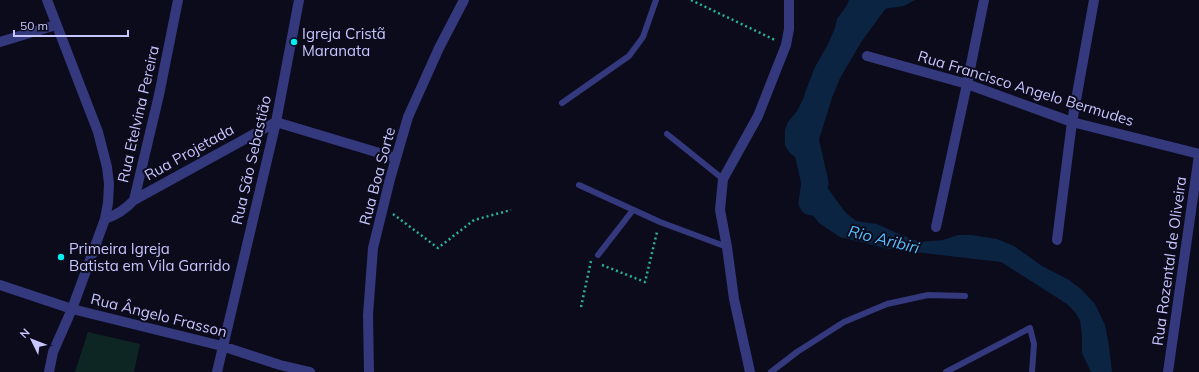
<svg xmlns="http://www.w3.org/2000/svg" width="1199" height="372" viewBox="0 0 1199 372" font-family="Mulish,sans-serif">
<style>
.green{fill:#0d2623}
.water{fill:#0a2441}
.lines{fill:none;stroke-linecap:round;stroke-linejoin:round}
.river{stroke:#0a2441;stroke-width:27}
.path{stroke:#28b19b;stroke-width:2.5;stroke-dasharray:2 3;stroke-linecap:butt}
.service{stroke:#34387d;stroke-width:6}
.minor{stroke:#34387d;stroke-width:10}
.tertiary{stroke:#34387d;stroke-width:10}
.poi-dot{fill:#00f0f1;stroke:#0c0b1c;stroke-width:1.5}
.labels{text-anchor:middle;dominant-baseline:central;stroke-width:4;stroke-linejoin:round;paint-order:stroke}
.poi-label{font-size:15px;fill:#c7c6ff;stroke:#0c0b1c;text-anchor:start}
.street-label{font-size:15px;fill:#c7c6ff;stroke:#0c0b1c}
.water-label{font-size:16px;font-style:italic;fill:#54c0ff;stroke:#0c0b1c}
</style>
<rect width="100%" height="100%" fill="#0c0b1c"/>
<path class="green" d="M88 332 140 344 134 372H75Z"/>
<path class="water" d="M849 0H915L904 6 883 9 875 12 866 9 856 15 853 25 832 69 826 79 818 87 814 97 800 133V145L807 160 845 212 856 221 877 224 899 234 920 242 943 240 958 235H972L997 239 1014 246 1042 266 1069 280 1081 289 1095 304 1105 325 1109 346 1112 372H1091L1082 353V335L1080 320 1075 312 1067 304 1001 262 889 249 840 237 819 223 808 209 805 200 806 186 801 174 799 164 795 157 789 152 785 145V130L788 122 797 111 804 97 814 69 828 44 835 28 837 19 847 5Z"/>
<g class="lines">
<path class="river" d="M812 202 815 183 805 139 819 94 828 72 851 33 875 0"/>
<path class="path" d="M691 0 775 40
M393 214 438 248 474 220 511 210
M602 265 645 282 657 232
M581 307 591 261"/>
<path class="service" d="M562 103 629 56 643 37 656 0
M667 134 723 179
M579 185 660 222 727 247
M598 255 633 210
M771 372 797 352 844 322 887 304 928 295 965 296
M946 372 1030 328 1034 344 1032 372"/>
<path class="minor" d="M0 42 56 25
M867 56 967 84 1072 122 1199 154
M134 200 276 122 396 158
M105 219C117 215 125 210 134 200L159 95 178 0
M936 227 967 84 984 0
M1057 240 1072 122 1094 0
M0 285 72 309 222 346 280 365 310 372
M217 372 276 122 299 0
M369 372 368 315 373 248 390 179 408 117 439 48 464 0
M750 372 734 299 727 247 720 210 723 179 758 116 786 45 789 29V0
M1168 372 1199 155"/>
<path class="tertiary" d="M47 0 98 132 107 167 109 184 108 203 105 219 72 309 53 352 49 372"/>
</g>
<g class="poi-dot">
<circle cx="294" cy="42" r="4"/>
<circle cx="61" cy="257" r="4"/>
</g>
<g class="labels">
<g class="poi-label">
<text x="302" y="33">Igreja Cristã<tspan x="302" dy="17">Maranata</tspan></text>
<text x="69" y="248">Primeira Igreja<tspan x="69" dy="17">Batista em Vila Garrido</tspan></text>
</g>
<g class="street-label">
<text transform="translate(1026 88) rotate(17)">Rua Francisco Angelo Bermudes</text>
<text transform="translate(138 114) rotate(-77)">Rua Etelvina Pereira</text>
<text transform="translate(189 152) rotate(-29)">Rua Projetada</text>
<text transform="translate(251 160) rotate(-77)">Rua São Sebastião</text>
<text transform="translate(377 176) rotate(-75)">Rua Boa Sorte</text>
<text transform="translate(1169 261) rotate(-82)">Rua Rozental de Oliveira</text>
<text transform="translate(159 315) rotate(14)">Rua Ângelo Frasson</text>
</g>
<g class="water-label">
<text transform="translate(884 239) rotate(14)">Rio Aribiri</text>
</g>
</g>
<g transform="translate(32 340) rotate(313)" stroke="#0c0b1c" stroke-width="3" paint-order="stroke">
<path d="M0-3L7 15L0 10L-7 15Z" fill="#c7c6ff"/>
<text y="-6" font-size="11" font-weight="bold" text-anchor="middle" fill="#c7c6ff">N</text>
</g>
<path d="M14 30v6h114v-6" fill="none" stroke="#c7c6ff" stroke-width="2"/>
<text x="20" y="30" font-size="12" fill="#c7c6ff" stroke="#0c0b1c" stroke-width="3" paint-order="stroke">50 m</text>
</svg>
